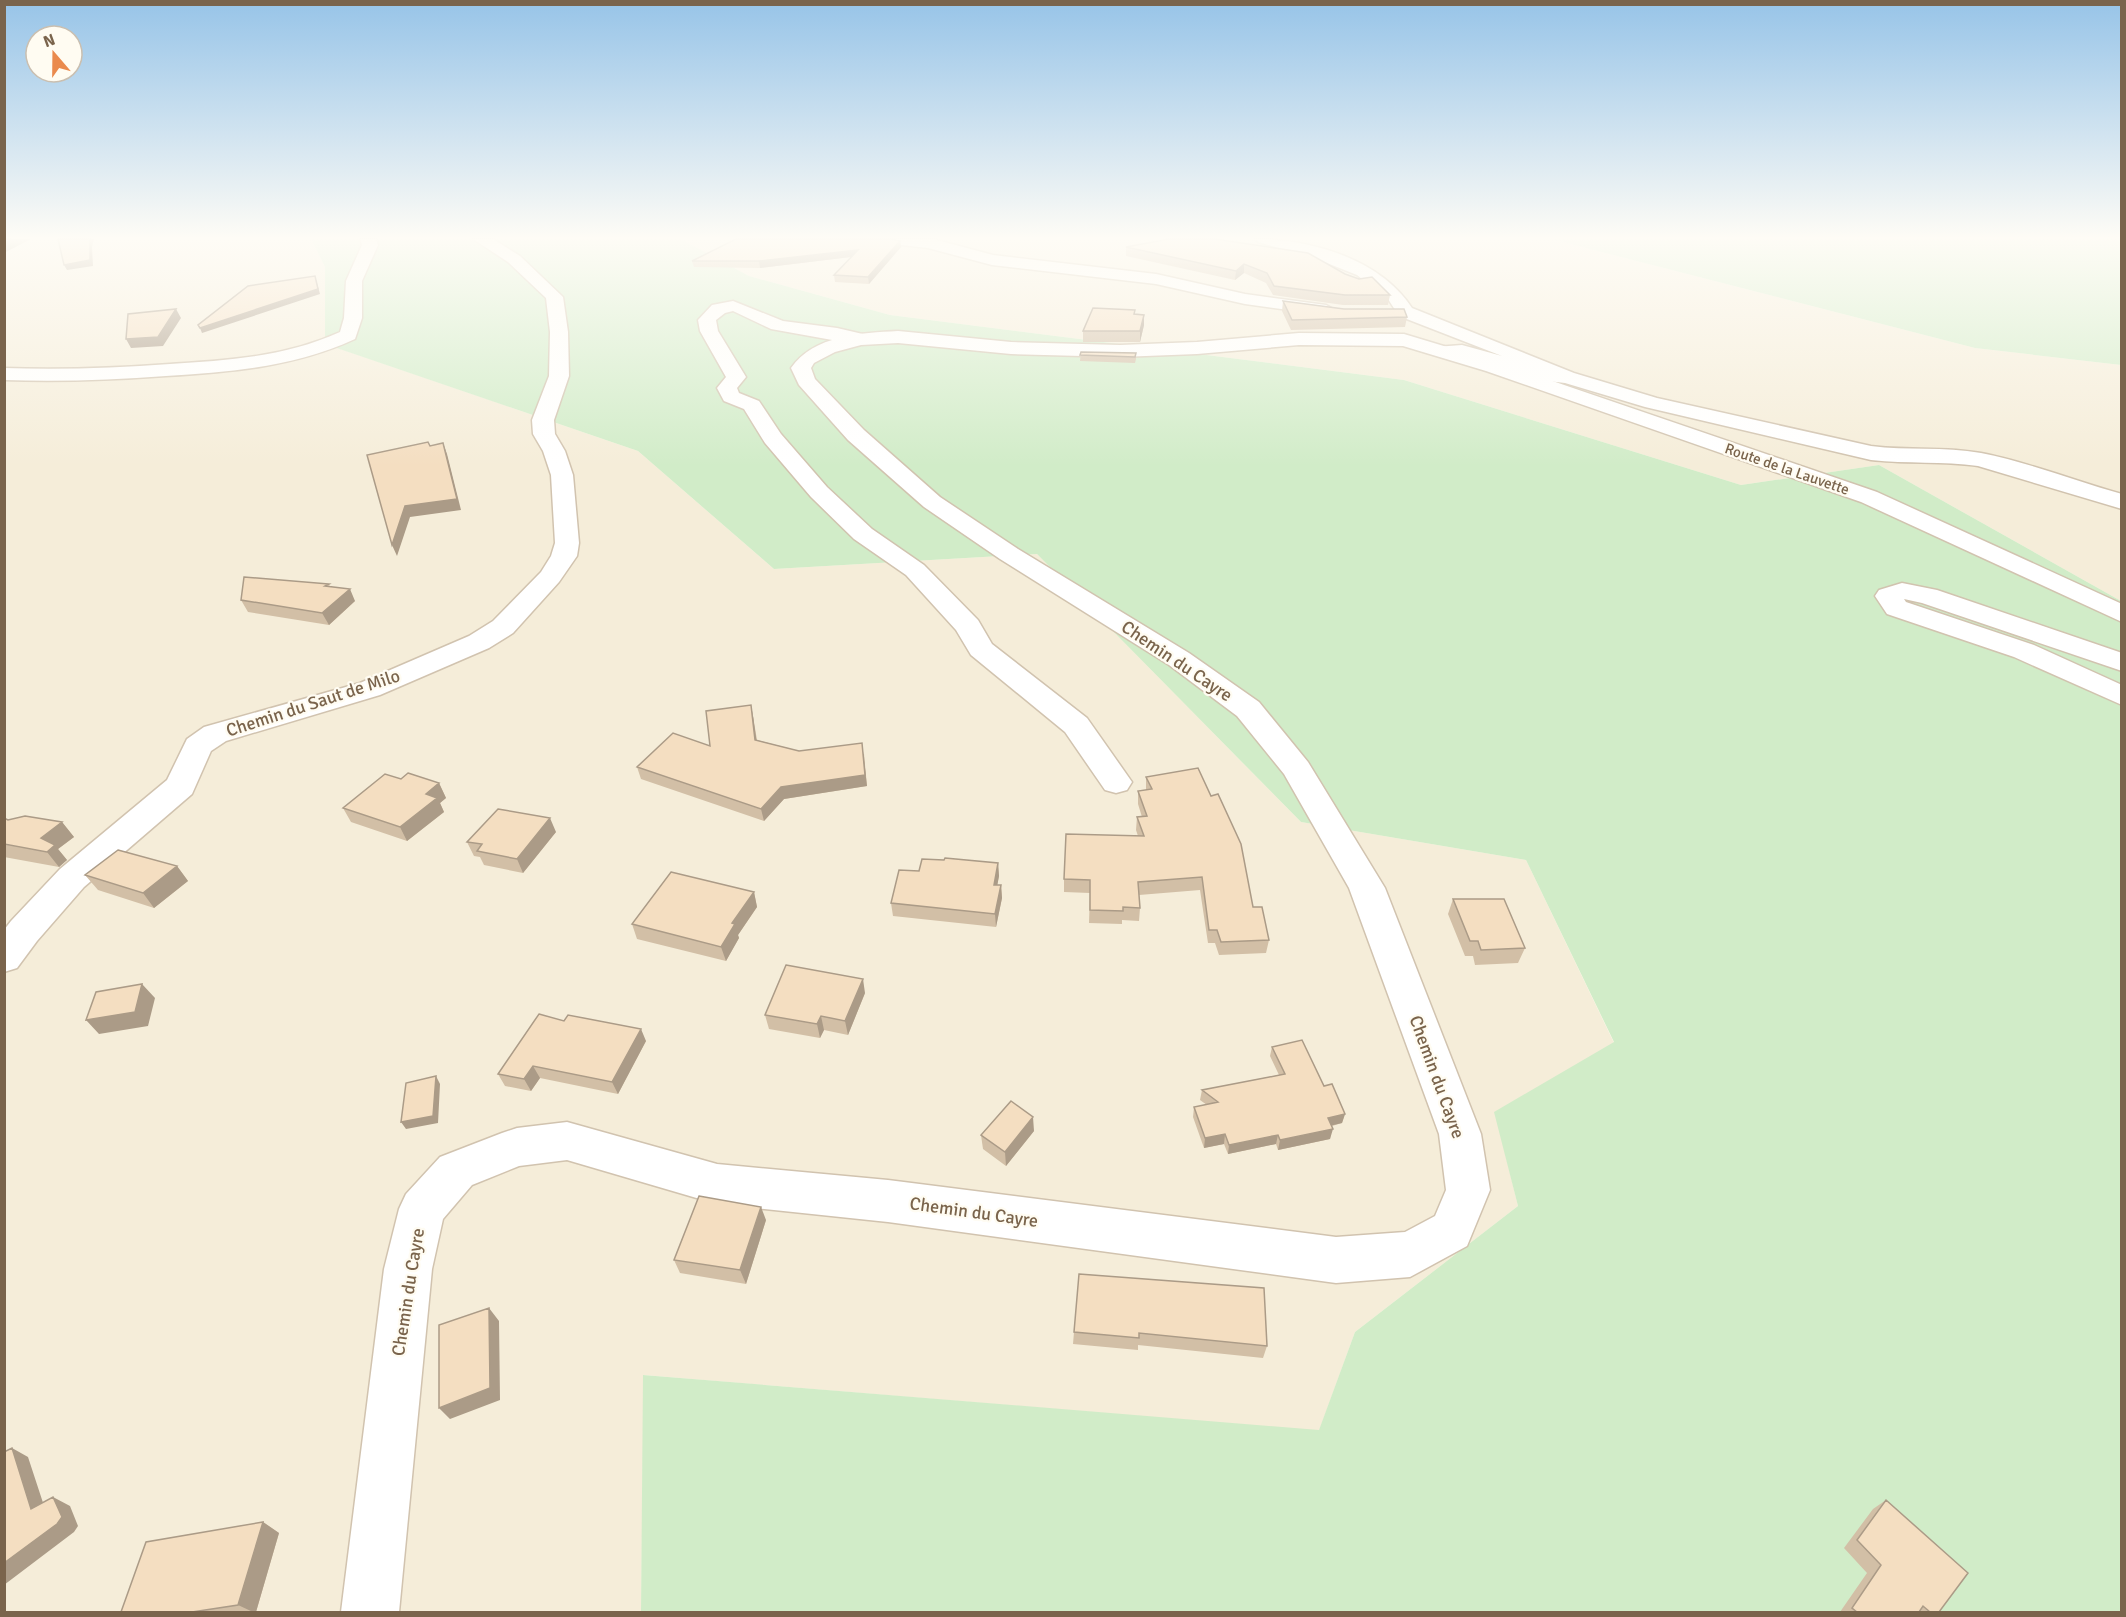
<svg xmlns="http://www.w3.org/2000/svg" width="2126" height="1617" viewBox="0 0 2126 1617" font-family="Signika,sans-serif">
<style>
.residential{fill:#f5edd9}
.green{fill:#d1ecc8}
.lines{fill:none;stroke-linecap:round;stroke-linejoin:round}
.minor-casing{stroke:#d1c3af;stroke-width:3}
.tertiary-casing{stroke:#d1c3af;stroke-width:3}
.minor{fill:#fff;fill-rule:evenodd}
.tertiary{fill:#fff;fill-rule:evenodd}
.wall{fill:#d2bfa6}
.shaded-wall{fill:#ab9b87}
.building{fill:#f4dec1;stroke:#ab9b87;stroke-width:1.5}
.labels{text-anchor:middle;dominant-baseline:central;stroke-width:4.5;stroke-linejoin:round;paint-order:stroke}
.far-street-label{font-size:15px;fill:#7a644c;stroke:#fffcf2}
.street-label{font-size:18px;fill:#7a644c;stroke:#fffcf2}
</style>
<rect width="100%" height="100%" fill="#fdf9eb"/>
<path class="residential" d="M5 239H311L325 267 326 344 638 451 774 569 1037 554 1301 822 1526 860 1614 1043 1495 1112 1518 1206 1355 1332 1319 1431 644 1375 641 1612H5Z
M681 239H1551L1975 348 2121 365V601L1879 465 1741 485 1404 380 890 315 749 276Z"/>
<path class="green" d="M311 239H681L749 276 890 315 1404 380 1741 485 1879 465 2121 601V1612H641L643 1375 1319 1430 1355 1332 1518 1206 1494 1112 1614 1042 1526 860 1301 822 1037 554 774 569 638 451 325 344V267Z
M1551 239H2121V365L1975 348Z"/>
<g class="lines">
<defs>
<path id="minor" d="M360 239H376L378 245 362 281V318L355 339C294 367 231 372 166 376 112 380 58 382 4 380V368C60 370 115 368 170 364 229 360 285 357 340 332L344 318 346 281 362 245Z
M473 239H493L520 256 563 297 568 332 569 376 554 420 555 434 565 451 573 475 579 543 577 556 559 582 513 633 489 648 380 695 226 741 211 751 192 794 84 887 37 941 17 968 4 972V930L11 921 60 869 167 780 187 739 204 727 360 683 469 636 493 621 541 572 551 556 555 543 551 475 543 451 533 434 532 420 549 376 550 332 546 298 508 262Z
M885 239H933L993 255 1156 274 1245 294 1326 305 1335 310 1326 315 1245 304 1156 284 992 265 928 248 893 244Z
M1255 239C1311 239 1380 259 1412 308L1574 373 1657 398 1871 446C1907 451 1944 446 1981 453 2028 462 2075 481 2122 494V509L1978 466C1943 461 1907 464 1871 460L1645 407 1565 383 1548 381 1461 357 1435 355 1433 351 1435 347 1462 345 1502 356 1399 316 1388 299 1357 275 1317 259 1258 242Z
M733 301 783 321 837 328 867 335 869 339 860 345 771 329 733 311 725 313 716 320 718 331 746 377 737 388 739 393 759 401 781 434 827 487 872 529 924 565 978 620 992 644 1087 718 1132 782 1127 790 1116 793 1105 790 1065 732 971 655 956 630 906 575 854 539 811 497 765 443 744 409 724 401 717 388 726 377 700 331 698 320 712 305Z"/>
<path id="tertiary" d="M898 331 1011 342 1120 345 1197 342 1299 333 1404 334 1500 363 1877 492 2122 604V622L1861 502 1486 371 1403 346 1299 345 1197 354 1120 357 1011 354 898 343 861 345 835 352 814 363 811 368 815 379 864 430 940 497 1018 549 1189 653 1259 702 1308 762 1385 888 1481 1134 1490 1190 1467 1246 1410 1277 1336 1283 888 1222 717 1204 567 1160 519 1166 472 1185 443 1219 432 1269 399 1612H341L384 1269 399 1209 406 1194 440 1157 502 1133 517 1128 567 1122 717 1164 888 1180 1336 1237 1405 1232 1435 1216 1446 1190 1439 1134 1349 888 1284 774 1237 716 1169 665 1000 559 924 507 848 440 799 385 791 368C814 335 861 333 898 331Z
M1902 583 1937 590 2122 653V671L1922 603 1904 599 1906 602 2034 645 2122 685V705L2014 657 1887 614 1875 596 1879 590Z"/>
</defs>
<use href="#minor" class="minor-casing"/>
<use href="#tertiary" class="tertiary-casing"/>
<use href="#minor" class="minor"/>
<use href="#tertiary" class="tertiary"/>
</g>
<path class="wall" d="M900 241 901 247 869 284 835 282 834 275 851 257 760 268 694 267 692 261Z
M1126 247 1345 274 1390 295 1388 305H1343L1273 295 1266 283 1244 273 1235 280 1126 256Z
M1283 301 1407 317 1405 327 1291 330 1282 311Z
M1134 314 1144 315V325L1140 342H1083V331Z
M1081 352 1136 353V359L1135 363 1080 361Z
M329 584 330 587 355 601 329 625 248 612 241 600Z
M753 716 757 740 799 751 864 754 867 786 784 799 764 821 641 779 637 767 710 746Z
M1146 777 1253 907 1269 940 1266 953 1219 955 1215 943H1208L1200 890 1139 895 1140 908 1139 921 1122 920V924L1089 923 1090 893 1064 892V879L1138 836 1136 830 1137 817H1142L1138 804V791L1146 790Z
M401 779 439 783 446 798 440 803 444 812 407 841 351 822 343 808Z
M4 818 8 820 62 822 74 837 58 849 67 860 59 867 4 857Z
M556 832 523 873 484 865 480 857 474 856 467 842Z
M998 863 999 876 997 885H1001L1002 898 996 927 893 916 891 903Z
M177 866 188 881 154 908 98 890 85 875Z
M754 892 757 907 738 935 739 938 726 961 637 939 632 924Z
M1453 899 1525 948 1518 963 1475 965 1473 956H1465L1448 914Z
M865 993 848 1035 824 1030 820 1038 769 1029 765 1015Z
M564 1021 646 1041 618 1094 540 1078 531 1091 505 1086 498 1074Z
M1272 1047 1324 1086 1345 1114 1342 1123 1332 1126 1330 1139 1278 1150 1276 1144 1228 1154 1224 1144 1204 1148 1193 1117 1194 1107 1207 1105 1200 1100 1202 1090 1279 1075 1270 1056Z
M1034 1131 1006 1166 983 1149 981 1135Z
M766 1220 746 1284 680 1273 674 1260Z
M1079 1274 1267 1346 1263 1358 1138 1345V1350L1073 1344 1074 1332Z
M1886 1500 1939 1612H1840L1867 1573 1844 1548 1873 1509Z
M263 1522 279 1533 256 1612H121Z"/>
<path class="shaded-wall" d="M12 239H31L4 253V243Z
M90 239H94L92 247 93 266 67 270 64 265 89 242Z
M900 241 901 247 869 284 868 277Z
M858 250 859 256 760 268 759 261Z
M1244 264V273L1235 280 1236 271Z
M315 276 320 294 202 333 200 328Z
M176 309 181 318 163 346 131 348 126 339Z
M1144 315V325L1140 342V331Z
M443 443 447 454 461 510 410 517 397 556 392 545 405 506Z
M350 589 355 601 329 625 322 613Z
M751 705 753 716 758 751 755 740Z
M862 743 867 786 784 799 764 821 761 809 781 787Z
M439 783 446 798 440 803 444 812 407 841 400 827 426 794Z
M550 818 556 832 523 873 517 859Z
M62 822 74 837 58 849 67 860 59 867 47 852 41 838Z
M998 863 999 876 995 898 994 885Z
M177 866 188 881 154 908 143 893Z
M1001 885 1002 898 996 927 995 914Z
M754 892 757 907 738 935 739 938 726 961 721 947 732 923Z
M863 979 865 993 848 1035 845 1021Z
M142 984 155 998 148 1026 99 1034 86 1020Z
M821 1016 824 1030 820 1038 817 1024Z
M641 1029 646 1041 618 1094 612 1082Z
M533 1066 540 1078 531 1091 524 1079Z
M436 1076 440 1084 438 1123 406 1129 401 1122Z
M1345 1114 1342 1123 1325 1127 1328 1118Z
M1033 1117 1034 1131 1006 1166 1005 1152Z
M1333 1129 1330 1139 1278 1150 1280 1140Z
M1225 1134 1224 1144 1204 1148 1205 1138Z
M1278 1135 1276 1144 1228 1154 1229 1145Z
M761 1207 766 1220 746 1284 740 1270Z
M489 1308 499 1321 500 1400 450 1419 439 1408Z
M12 1448 28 1457 48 1518 31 1509Z
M53 1497 70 1506 78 1526 74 1532 4 1585V1563Z
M263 1522 279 1533 256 1612H253L238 1605Z"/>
<path class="building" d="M4 239H12L4 243Z
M58 239H90V260L64 265Z
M736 239H891L900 241 868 277 834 275 858 250 759 261H692Z
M1169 239H1215L1308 253 1345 274 1359 279 1372 277 1390 295H1345L1274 286 1267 273 1244 264 1236 271 1126 247Z
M315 276 318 289 200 328 198 325 248 286Z
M1283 301 1344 309H1404L1407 317 1292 320Z
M1093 308 1135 310 1134 314 1144 315 1140 331H1083Z
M176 309 158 337 126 339 128 314Z
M1081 352 1136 353 1135 357 1080 355Z
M428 442 430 446 443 443 457 499 405 506 392 545 367 455Z
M244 577 329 584 325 586 350 589 322 613 241 600Z
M751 705 755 740 799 751 862 743 865 775 781 787 761 809 637 767 673 733 710 746 706 711Z
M1198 768 1211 796 1218 794 1241 844 1253 907H1262L1269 940 1221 942 1217 930H1209L1202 877 1138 882 1140 908 1123 907V911L1090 910V880L1064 879 1066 834 1144 836 1137 817 1147 816 1138 791 1152 789 1146 777Z
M408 773 439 783 426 794 437 798 400 827 343 808 385 774 401 779Z
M498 809 550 818 517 859 477 851 482 844 467 842Z
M25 816 62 822 41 838 55 845 47 852 4 844V818L8 820Z
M118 850 177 866 143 893 85 875Z
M945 858 998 863 994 885H1001L995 914 891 903 899 870 919 871 922 859 944 860Z
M671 872 754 892 732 923 735 924 721 947 632 924Z
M1453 899H1504L1525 948 1481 950 1478 941H1470Z
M786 965 863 979 845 1021 821 1016 817 1024 765 1015Z
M142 984 135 1012 86 1020 96 992Z
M539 1014 564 1021 568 1015 641 1029 612 1082 533 1066 524 1079 498 1074Z
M1302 1040 1324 1086 1332 1084 1345 1114 1328 1118 1333 1129 1280 1140 1278 1135 1229 1145 1225 1134 1205 1138 1194 1107 1218 1102 1202 1090 1285 1074 1272 1047Z
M436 1076 433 1116 401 1122 406 1083Z
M1011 1101 1033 1117 1005 1152 981 1135Z
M699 1196 761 1207 740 1270 674 1260Z
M1079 1274 1264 1288 1267 1346 1139 1333V1338L1074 1332Z
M489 1308 490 1388 439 1408V1325Z
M12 1448 31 1509 53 1497 62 1517 57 1524 4 1563V1452Z
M1886 1500 1968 1573 1939 1612H1930L1923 1606 1919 1612H1857L1852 1608 1881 1565 1857 1540Z
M263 1522 238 1605 192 1612H121L146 1542Z"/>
<linearGradient id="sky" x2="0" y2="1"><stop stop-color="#97c4e8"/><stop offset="0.51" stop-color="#fefcf6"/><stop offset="1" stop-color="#fefcf6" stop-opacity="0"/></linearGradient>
<rect width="2126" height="466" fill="url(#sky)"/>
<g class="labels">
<g class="far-street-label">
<text transform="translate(1787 469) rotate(19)">Route de la Lauvette</text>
</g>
<g class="street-label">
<text transform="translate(1177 661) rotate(34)">Chemin du Cayre</text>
<text transform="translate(313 703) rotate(-18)">Chemin du Saut de Milo</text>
<text transform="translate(1437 1077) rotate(70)">Chemin du Cayre</text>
<text transform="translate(974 1212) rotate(8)">Chemin du Cayre</text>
<text transform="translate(408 1292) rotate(-81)">Chemin du Cayre</text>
</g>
</g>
<rect width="2126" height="1617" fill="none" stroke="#7a644c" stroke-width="12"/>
<g transform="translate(54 54) rotate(340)"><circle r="28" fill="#fffcf2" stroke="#cabfb0" stroke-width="1.5"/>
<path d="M0-4.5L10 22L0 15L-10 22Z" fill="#ea8a4d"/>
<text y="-9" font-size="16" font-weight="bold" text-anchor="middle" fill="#7a644c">N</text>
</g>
</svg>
